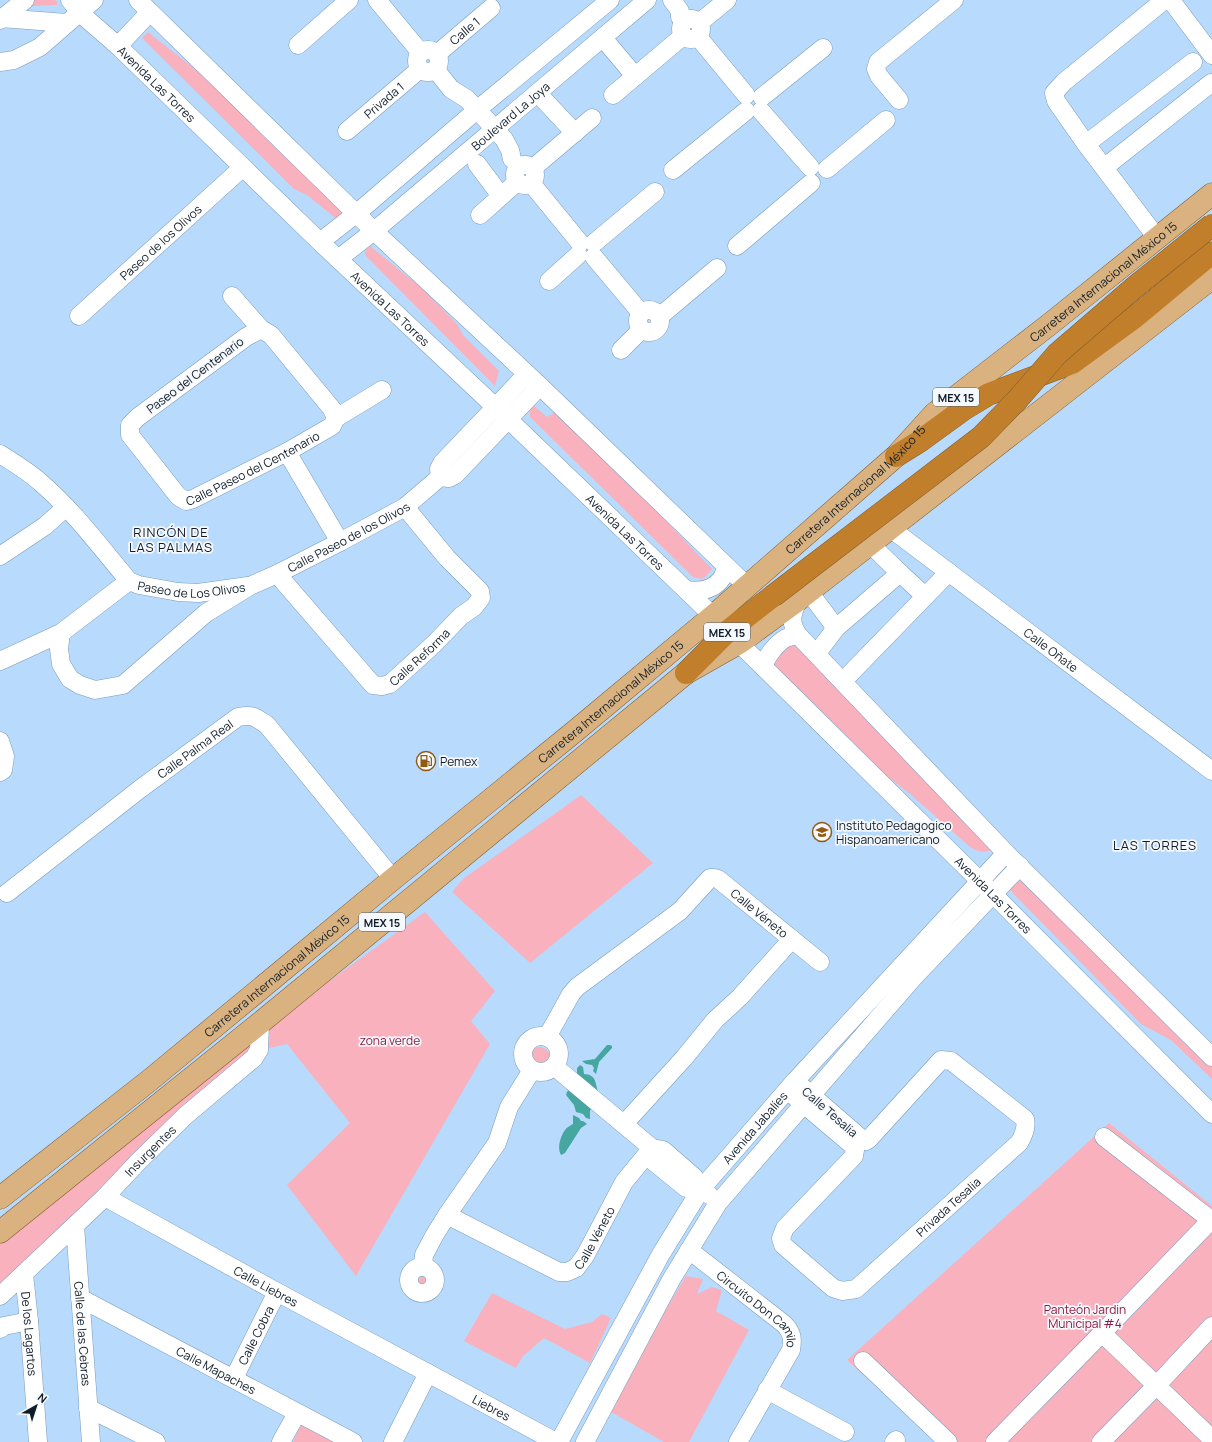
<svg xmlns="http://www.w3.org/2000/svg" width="1212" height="1442" viewBox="0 0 1212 1442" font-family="Manrope,sans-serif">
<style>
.green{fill:#f8b1bd}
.water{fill:#45a79f}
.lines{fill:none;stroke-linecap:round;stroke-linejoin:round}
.minor-casing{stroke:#7a9bba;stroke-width:19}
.major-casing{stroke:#835c2a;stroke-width:23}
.highway-casing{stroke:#835c2a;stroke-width:23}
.minor{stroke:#fff;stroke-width:18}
.major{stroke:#dab280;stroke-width:22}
.highway{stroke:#c17f2b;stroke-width:22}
.highway-bridge-casing{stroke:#835c2a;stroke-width:23;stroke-linecap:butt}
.highway-bridge{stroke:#c17f2b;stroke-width:22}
.labels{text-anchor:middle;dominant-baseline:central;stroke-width:3.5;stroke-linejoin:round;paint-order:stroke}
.shield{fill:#f5f8fc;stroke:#545e68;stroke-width:1}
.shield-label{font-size:11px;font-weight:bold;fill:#0f1c28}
.street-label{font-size:12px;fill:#0f1c28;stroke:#f5f8fc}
.poi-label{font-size:12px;fill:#0f1c28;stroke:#f5f8fc;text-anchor:start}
.park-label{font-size:12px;fill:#8b1c3f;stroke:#f5f8fc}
.neighbourhood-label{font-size:13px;letter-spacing:1px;fill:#0f1c28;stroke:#f5f8fc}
</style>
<rect width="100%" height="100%" fill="#b8dbfd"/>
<path class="green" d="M32 0H55L57 2V5L32 6 29 3Z
M148 32 205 77 343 212 338 220 307 195 294 189 142 38Z
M370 246 423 289 457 324 463 335 499 371 495 386 365 255V251Z
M534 406 547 417 555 412 662 517 712 569 705 577 701 579 693 577 530 417V410Z
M794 645 817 653 992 850C983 853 978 852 970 847L909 793 888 777 774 666C776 655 784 648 794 645Z
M581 795 653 863 530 963 452 892 463 879Z
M1017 876 1212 1051V1079L1171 1040 1141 1024 1007 887Z
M425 912 495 991 471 1021 490 1044 356 1276 287 1185 350 1123 287 1044 259 1050 0 1290V1242L264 1028Z
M528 1058a11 11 0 1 1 22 0a11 11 0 1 1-22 0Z
M1109 1123 1212 1206V1442H937L847 1360Z
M418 1283a7 7 0 1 1 14 0a7 7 0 1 1-14 0Z
M686 1276 703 1279 697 1294 712 1287 722 1290 716 1311 749 1330 689 1442H664L611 1412 668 1306Z
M492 1293 565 1329 592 1322 602 1314 611 1318 590 1363 544 1338 523 1356 516 1368 464 1341Z
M302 1423 337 1442H293Z"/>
<path class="water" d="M607 1045H610L612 1046V1048L599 1062 596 1074 593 1071 594 1068 592 1065 586 1064 582 1061 595 1059Z
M580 1065 583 1067 584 1074C596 1075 595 1081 598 1092L590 1111V1119L586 1118 583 1114 576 1112 574 1105 566 1095 567 1092 577 1077V1068Z
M573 1115 579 1118 581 1121H583L587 1124 581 1128 565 1153 561 1155C557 1148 560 1137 565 1130 567 1127 570 1126 573 1124Z"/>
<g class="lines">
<defs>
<g id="minor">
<path id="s1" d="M70 0 80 13 118 46 320 242 508 419 713 616"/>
<path d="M138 0 374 231 540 386 747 586"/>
<path d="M377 0 421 53"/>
<path d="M672 0 680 11V17L684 22"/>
<path d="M0 18 67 23"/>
<circle cx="691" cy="29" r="10"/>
<path d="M0 20 25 0"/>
<path d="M699 23 727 0"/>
<path d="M698 37 746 95"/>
<path d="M608 44 635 76"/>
<path d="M298 45 349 0"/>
<path d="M118 46 150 12"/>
<circle cx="428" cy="61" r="11"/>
<path id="s2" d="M437 54 491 8"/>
<path d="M0 62 14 60 40 47 94 0"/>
<path d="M436 70 451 89 467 99 495 129 504 139 510 150 512 159"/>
<path d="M613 95 683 36"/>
<path d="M762 97 823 48"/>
<path d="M544 100 575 133"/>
<path d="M899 100 879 76 876 69 878 62 954 0"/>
<path d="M761 111 810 167"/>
<path id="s3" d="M347 131 420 69"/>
<path d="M1086 144 1193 62"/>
<path d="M477 164 501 196"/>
<circle cx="525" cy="175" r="10"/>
<path d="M1105 167 1211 83"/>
<path d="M533 168 592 118"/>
<path d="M827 169 886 120"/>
<path d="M673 170 746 111"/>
<path d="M531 183 580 243"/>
<path d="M480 215 517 182"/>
<path d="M1157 238 1086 144 1056 101 1054 93 1064 82 1162 2 1168 0 1173 3 1212 55"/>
<path d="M320 242 357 213 478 109 610 0"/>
<path d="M594 243 655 192"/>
<path d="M737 246 811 183"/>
<path d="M594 257 641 313"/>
<path id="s4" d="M338 259 374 231 647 0"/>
<path d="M549 281 578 255"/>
<path d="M232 296 261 329 271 335 332 409 336 418"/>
<circle cx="649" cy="321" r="11"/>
<path id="s5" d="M79 316 242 168"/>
<path d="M659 317 717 268"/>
<path id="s6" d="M261 329 246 337 138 417 130 425V435L178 496 186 501 193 499 287 452 332 426 336 418 382 390"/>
<path d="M621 350 641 330"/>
<path d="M287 452 340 542"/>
<path id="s7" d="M0 454C14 463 28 471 40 482 73 510 101 548 129 581L139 585 178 592 198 593 248 586"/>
<path d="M440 477 439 469 442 463 527 374"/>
<path id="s8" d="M890 528 1212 771"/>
<path d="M0 556 45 526 66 507"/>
<path d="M900 573 925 596"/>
<path id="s9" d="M277 574 373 685 382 686 390 684 434 644 461 616 474 607 481 598 480 591 447 558 405 507"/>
<path d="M686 590C699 592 713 591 722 578 724 575 725 569 726 566"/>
<path d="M809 592 836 628"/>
<path d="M798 600C792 615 789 621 798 635L1006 853 1212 1057"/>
<path id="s10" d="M61 633 59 649 61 664 70 679 80 685 95 690 123 685 206 613 250 586 277 574 340 542 405 507 440 477 449 478 455 475 540 386"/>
<path id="s11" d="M739 643 981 882 1212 1114"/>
<path d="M817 653 836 628 900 573 870 544"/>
<path d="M0 661 61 633 129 581"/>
<path d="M764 668C764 658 777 643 786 638 790 636 794 636 798 635"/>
<path d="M843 681 949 572"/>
<path d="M0 741 5 756 3 770 0 772"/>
<path id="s12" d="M7 893 140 789 238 717C253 714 255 717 267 725L393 879"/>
<circle cx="541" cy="1054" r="18"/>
<path id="s13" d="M547 1037 571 994 577 987 680 911 710 878H714L718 879 820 962"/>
<path d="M555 1067 652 1148 663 1150 694 1177 698 1186 709 1195"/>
<path id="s14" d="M787 1090 852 1145 855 1150 854 1156 785 1228 781 1238 783 1245 833 1288 842 1291 856 1289 1019 1143C1024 1135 1027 1128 1025 1119L951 1061 941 1060 869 1139 866 1141 863 1140 795 1081"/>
<path d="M624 1124 684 1058 715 1020 740 997 792 939"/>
<path d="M1104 1137 1212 1221"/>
<path d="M653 1149 654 1162 686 1188 698 1186"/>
<path id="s15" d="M105 1197 277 1292 556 1442"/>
<path id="s16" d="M447 1215 559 1272H567L576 1268 585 1256 624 1182 652 1148"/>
<path id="s17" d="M75 1226 91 1442"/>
<path id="s18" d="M689 1250 784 1324C792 1332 793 1338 791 1350L738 1442"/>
<circle cx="422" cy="1280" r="13"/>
<path d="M423 1267 424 1255 434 1236 447 1215 497 1143 509 1107 532 1070"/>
<path id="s19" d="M24 1274 29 1321 38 1442"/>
<path id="s20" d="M0 1296 105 1197 138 1162 185 1116 254 1058 259 1050 260 1023"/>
<path id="s21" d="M80 1298 353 1442"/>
<path d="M0 1329 4 1326 29 1321"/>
<path d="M1102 1333 1212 1439"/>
<path d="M863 1361 948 1442"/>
<path id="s22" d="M234 1378 277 1292"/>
<path d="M767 1390 845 1432"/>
<path d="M88 1408 156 1442"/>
<path d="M281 1442 297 1413"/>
<path d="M393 1442 428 1373"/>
<path id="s23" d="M559 1442 661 1254 701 1189 795 1081 1006 853"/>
<path d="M585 1442 671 1280 718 1203 913 978 1020 866"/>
<path d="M894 1442 896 1440"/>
<path d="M995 1442 1102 1333 1211 1220"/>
<path d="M1101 1442 1156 1386 1212 1326"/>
</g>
<g id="major">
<path id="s24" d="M0 1198 150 1080 393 879 574 732 713 616 896 456 935 413 1050 324 1212 194"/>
<path d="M0 1232 260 1023 686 673 739 643 798 600 1212 278"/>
</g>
<path id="highway" d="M896 456 920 441 964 409 989 394 1072 363 1135 317 1212 253
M686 673 728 631 773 596"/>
</defs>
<use href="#minor" class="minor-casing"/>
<use href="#major" class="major-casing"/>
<use href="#highway" class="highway-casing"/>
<use href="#minor" class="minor"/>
<use href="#major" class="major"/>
<use href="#highway" class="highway"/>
<defs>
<path id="highway-bridge" d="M773 596 981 437 1018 399 1057 354 1136 286 1212 225"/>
</defs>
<use href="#highway-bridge" class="highway-bridge-casing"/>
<use href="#highway-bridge" class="highway-bridge"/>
</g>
<defs>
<symbol id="fuel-ring" viewBox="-11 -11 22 22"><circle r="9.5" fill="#f5f8fc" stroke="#925b11" stroke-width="1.5"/><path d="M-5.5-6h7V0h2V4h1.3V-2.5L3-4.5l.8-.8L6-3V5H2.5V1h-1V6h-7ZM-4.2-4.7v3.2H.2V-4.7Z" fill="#925b11"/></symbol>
<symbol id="school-ring" viewBox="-11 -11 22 22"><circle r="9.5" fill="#f5f8fc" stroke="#925b11" stroke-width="1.5"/><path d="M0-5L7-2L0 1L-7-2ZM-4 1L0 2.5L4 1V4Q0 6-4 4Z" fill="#925b11"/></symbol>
</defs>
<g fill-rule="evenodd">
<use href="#fuel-ring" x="415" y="750" width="22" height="22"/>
<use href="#school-ring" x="811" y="821" width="22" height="22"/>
</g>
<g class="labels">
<g class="shield">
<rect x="933" y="388" width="46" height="18" rx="3"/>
<rect x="704" y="623" width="46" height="18" rx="3"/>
<rect x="359" y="913" width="46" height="18" rx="3"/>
</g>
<g class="shield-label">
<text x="956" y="397">MEX 15</text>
<text x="727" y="632">MEX 15</text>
<text x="382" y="922">MEX 15</text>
</g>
<g class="street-label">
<text stroke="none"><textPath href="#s2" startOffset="36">Calle 1</textPath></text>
<text stroke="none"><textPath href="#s1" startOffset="121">Avenida Las Torres</textPath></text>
<text stroke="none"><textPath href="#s3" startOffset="48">Privada 1</textPath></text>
<text stroke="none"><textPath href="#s4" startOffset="224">Boulevard La Joya</textPath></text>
<text stroke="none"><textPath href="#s5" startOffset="110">Paseo de los Olivos</textPath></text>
<text stroke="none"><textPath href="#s24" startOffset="1435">Carretera Internacional México 15</textPath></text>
<text stroke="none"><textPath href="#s1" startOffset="445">Avenida Las Torres</textPath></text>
<text transform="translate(195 375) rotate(-37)">Paseo del Centenario</text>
<text stroke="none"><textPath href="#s6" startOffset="334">Calle Paseo del Centenario</textPath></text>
<text stroke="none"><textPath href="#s24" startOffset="1111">Carretera Internacional México 15</textPath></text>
<text stroke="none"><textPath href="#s1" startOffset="769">Avenida Las Torres</textPath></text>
<text stroke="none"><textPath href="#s10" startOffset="376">Calle Paseo de los Olivos</textPath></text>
<text stroke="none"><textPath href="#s7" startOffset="246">Paseo de Los Olivos</textPath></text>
<text stroke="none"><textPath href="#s8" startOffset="202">Calle Oñate</textPath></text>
<text stroke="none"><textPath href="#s9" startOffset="204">Calle Reforma</textPath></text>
<text stroke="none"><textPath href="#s24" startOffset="787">Carretera Internacional México 15</textPath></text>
<text stroke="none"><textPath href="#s12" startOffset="237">Calle Palma Real</textPath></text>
<text stroke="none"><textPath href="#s11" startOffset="358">Avenida Las Torres</textPath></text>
<text stroke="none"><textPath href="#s13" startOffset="293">Calle Véneto</textPath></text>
<text stroke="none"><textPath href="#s24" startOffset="355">Carretera Internacional México 15</textPath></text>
<text transform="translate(830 1112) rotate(41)">Calle Tesalia</text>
<text stroke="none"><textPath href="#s23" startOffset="372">Avenida Jabalíes</textPath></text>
<text stroke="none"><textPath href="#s20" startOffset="209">Insurgentes</textPath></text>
<text stroke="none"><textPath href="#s14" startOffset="428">Privada Tesalia</textPath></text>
<text stroke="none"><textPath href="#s16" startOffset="179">Calle Véneto</textPath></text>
<text stroke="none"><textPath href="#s15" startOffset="184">Calle Liebres</textPath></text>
<text stroke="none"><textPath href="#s18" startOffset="92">Circuito Don Camilo</textPath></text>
<text stroke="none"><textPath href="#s19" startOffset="60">De los Lagartos</textPath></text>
<text stroke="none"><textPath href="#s17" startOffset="108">Calle de las Cebras</textPath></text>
<text stroke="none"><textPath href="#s22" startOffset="48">Calle Cobra</textPath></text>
<text stroke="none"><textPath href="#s21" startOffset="154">Calle Mapaches</textPath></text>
<text stroke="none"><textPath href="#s15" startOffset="440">Liebres</textPath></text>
</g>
<g class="poi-label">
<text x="440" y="761">Pemex</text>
<text x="836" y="825">Instituto Pedagogico<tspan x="836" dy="14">Hispanoamericano</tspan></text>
</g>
<g class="park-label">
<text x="390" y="1040">zona verde</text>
<text x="1085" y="1309">Panteón Jardin<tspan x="1085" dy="14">Municipal #4</tspan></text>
</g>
<g class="neighbourhood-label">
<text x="171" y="532">RINCÓN DE<tspan x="171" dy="15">LAS PALMAS</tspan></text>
<text x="1155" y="845">LAS TORRES</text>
</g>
</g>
<g transform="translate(36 1406) rotate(39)" stroke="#f5f8fc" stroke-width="3" paint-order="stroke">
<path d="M0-3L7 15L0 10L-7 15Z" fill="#0f1c28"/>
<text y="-6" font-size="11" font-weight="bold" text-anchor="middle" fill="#0f1c28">N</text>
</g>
</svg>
